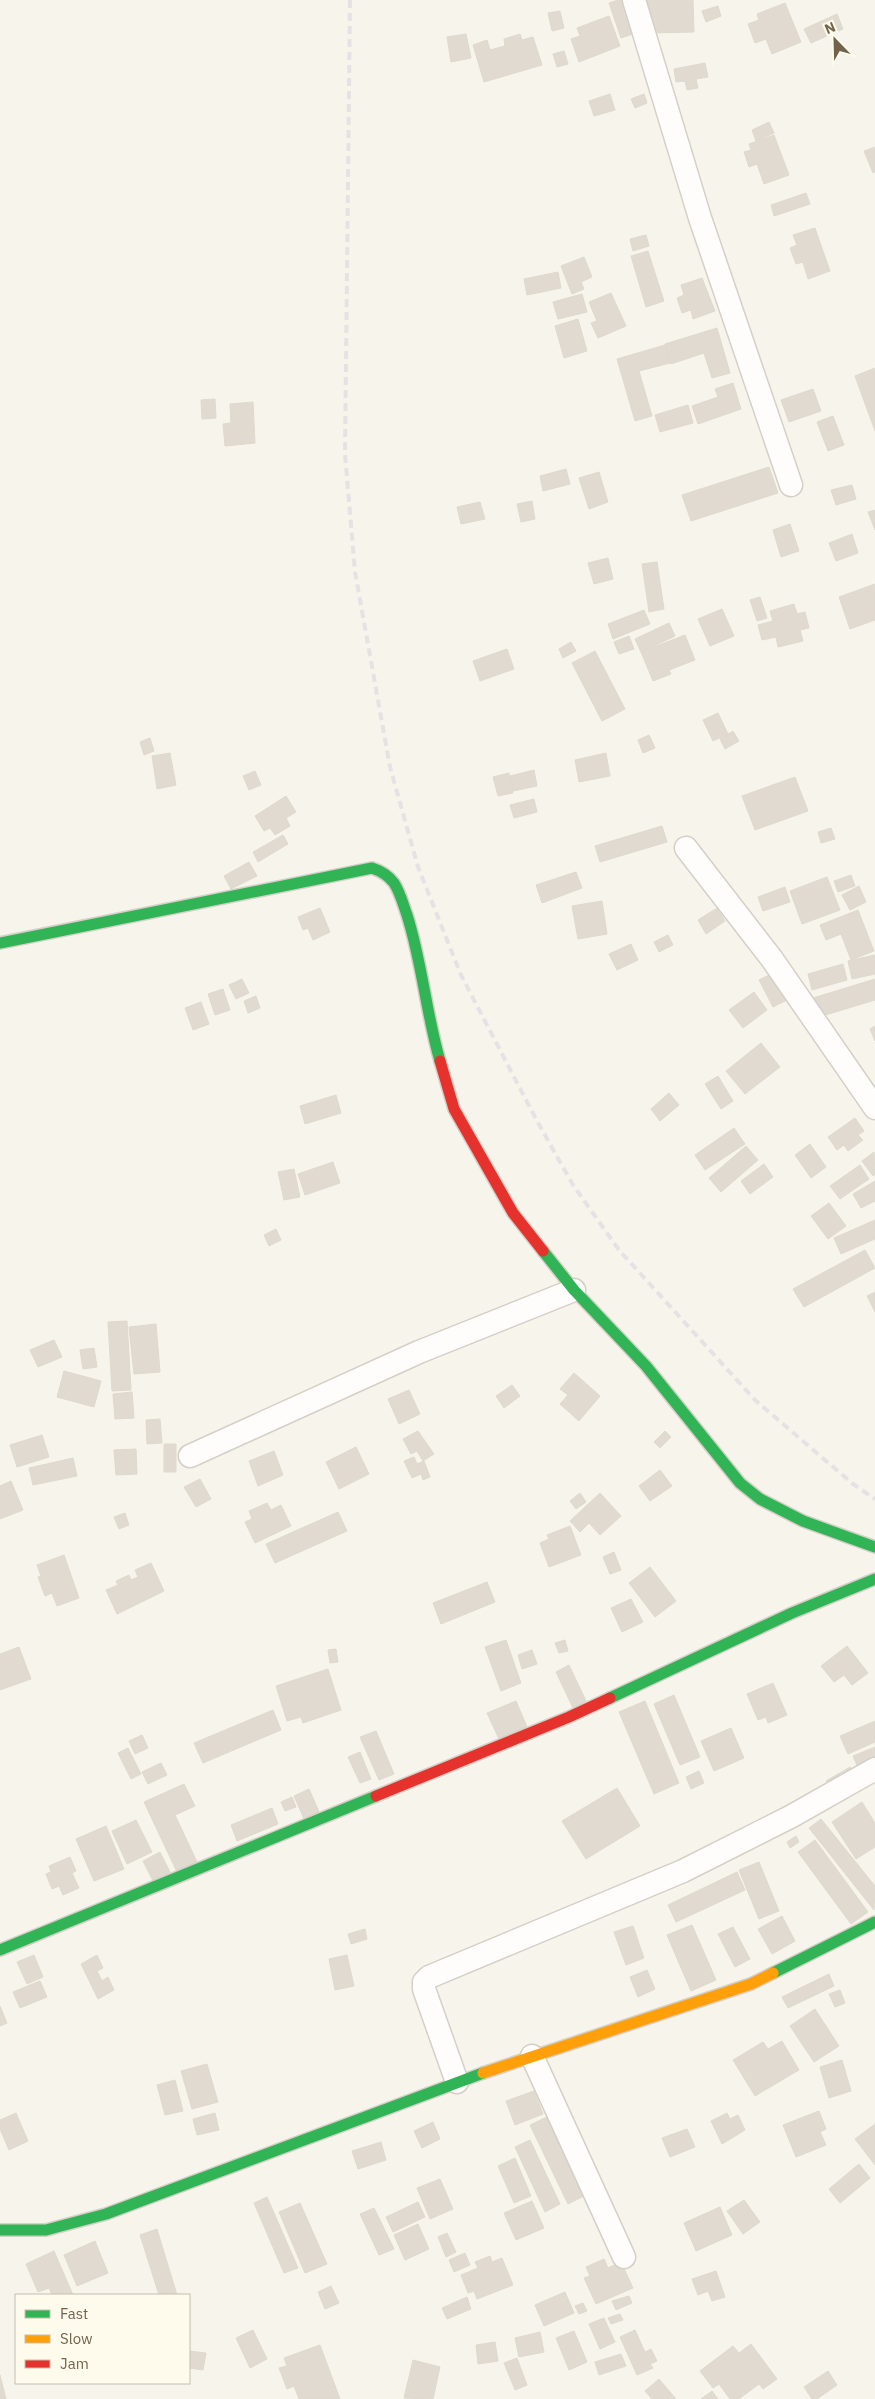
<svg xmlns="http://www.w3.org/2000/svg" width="875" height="2399" viewBox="0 0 875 2399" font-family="'IBM Plex Sans',sans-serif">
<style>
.building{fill:#e0dad1;stroke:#dfd9cd}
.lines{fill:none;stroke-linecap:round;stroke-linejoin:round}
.street-casing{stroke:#d4d0c8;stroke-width:25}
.fast-casing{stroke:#d4cfc7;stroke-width:14}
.slow-casing{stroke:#d4cfc7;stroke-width:14}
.jam-casing{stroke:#d4cfc7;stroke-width:14}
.street{stroke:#fefdfc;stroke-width:22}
.fast{stroke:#30b455;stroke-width:11}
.slow{stroke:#ff9f0a;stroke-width:11}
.jam{stroke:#e5322d;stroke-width:11}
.rail{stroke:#e5e2e4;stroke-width:4;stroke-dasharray:8 5;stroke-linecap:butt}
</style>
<rect width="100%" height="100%" fill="#f6f4eb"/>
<path class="building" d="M618 0H628L639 32 621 38 609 3Z
M647 0H693L694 32 648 33Z
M785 3 801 42 772 54 766 39 755 43 748 24 759 20 757 14Z
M718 6 721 16 706 22 702 11Z
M560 11 564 28 552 31 548 13Z
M837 14 843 29 811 43 804 29Z
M609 16 620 46 579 62 571 39 580 36 577 28Z
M466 34 471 58 451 62 447 37Z
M520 34 522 40 533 37 542 65 484 82 473 45 487 40 490 50 505 46 504 39Z
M564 51 568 64 557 67 553 54Z
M705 63 708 77 696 79 698 88 687 90 685 81 676 82 674 69Z
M610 94 615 110 594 116 589 101Z
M644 94 647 103 635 108 631 99Z
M769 122 774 133 756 141 752 130Z
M774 135 789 175 764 184 757 164 749 167 744 152 751 150 749 144Z
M875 147V172L873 173 864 151Z
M806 193 810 204 774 216 771 205Z
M815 228 830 271 808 279 803 262 796 264 790 248 797 245 793 235Z
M646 235 649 246 633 251 630 239Z
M648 251 664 301 646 307 631 256Z
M584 257 592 277 581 282 584 289 572 294 561 266Z
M558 272 561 288 527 295 524 279Z
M702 278 715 311 693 319 691 310 682 313 677 298 684 295 681 285Z
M611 293 626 326 598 338 591 323 597 321 589 302Z
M582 294 587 312 558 319 553 302Z
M578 319 587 351 564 358 555 326Z
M717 328 730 373 712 378 704 353 671 364 665 344Z
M665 345 670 363 639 371 652 416 635 421 617 359Z
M875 368V431L855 376Z
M733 383 741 409 698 424 692 406 718 397 715 389Z
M813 389 821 411 789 422 781 400Z
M215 399 216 418 202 419 201 400Z
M253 402 255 443 225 446 223 424 231 423 230 404Z
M688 405 693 423 660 432 655 415Z
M833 416 844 445 828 451 817 422Z
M769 467 778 493 691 521 682 495Z
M566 469 570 484 543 491 540 476Z
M599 472 608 502 589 509 579 478Z
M852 485 856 499 836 505 831 490Z
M532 501 535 519 521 522 517 504Z
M480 502 485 519 461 524 457 507Z
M875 510V530L868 512Z
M790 524 799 551 781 557 773 530Z
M852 534 858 553 836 561 829 543Z
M608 558 613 579 594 584 588 563Z
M657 562 664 609 649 612 642 564Z
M875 584V620L850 629 839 597Z
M760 597 767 618 757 621 750 600Z
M794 604 797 614 805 612 809 628 800 630 803 641 778 647 776 637 762 640 758 625 773 621 770 611Z
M722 609 734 636 710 646 698 619Z
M644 610 650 624 613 639 608 624Z
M669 623 675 636 641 652 635 639Z
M685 635 695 660 669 670 671 674 653 681 641 652Z
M629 636 634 649 619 654 614 642Z
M571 642 576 651 563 658 559 649Z
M507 649 514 669 480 681 473 661Z
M595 651 625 709 602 721 572 663Z
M718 713 728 734 713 741 703 720Z
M733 731 739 741 725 749 720 739Z
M649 735 655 748 643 753 638 740Z
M150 738 154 751 144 755 140 742Z
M170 753 176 785 157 789 152 756Z
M606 753 610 776 579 782 575 760Z
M534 770 537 786 513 791 510 776Z
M255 771 261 785 249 790 243 776Z
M509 773 513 793 498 796 493 777Z
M795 777 808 811 755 830 742 796Z
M286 796 296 812 286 818 290 826 275 835 270 828 264 831 255 816Z
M534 799 537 812 514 818 510 805Z
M662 826 667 842 600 862 595 846Z
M831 828 835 839 821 843 818 832Z
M283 835 288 844 258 862 253 852Z
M249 862 257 876 231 889 224 876Z
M576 872 582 888 542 903 536 885Z
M851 875 855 886 838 892 834 881Z
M827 877 840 910 802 924 790 891Z
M859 886 866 902 850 910 842 895Z
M785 887 790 902 763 911 758 897Z
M602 901 607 934 578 939 572 906Z
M320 908 330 932 313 940 308 928 303 930 298 917Z
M717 908 725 921 706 934 698 920Z
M858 910 874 951 851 960 841 934 826 940 820 925Z
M668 935 673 945 659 952 654 942Z
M631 944 638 960 617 970 609 954Z
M875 955V974L852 979 848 961Z
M843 964 847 980 812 990 808 974Z
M775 972 789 999 773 1007 759 980Z
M242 979 249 993 236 999 229 985Z
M875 979V1000L819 1017 813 998Z
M223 989 230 1010 215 1015 208 994Z
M754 992 767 1010 743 1028 729 1010Z
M256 996 260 1008 248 1013 244 1001Z
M201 1002 209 1024 193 1030 185 1008Z
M875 1026V1041L870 1029Z
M761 1043 780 1067 745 1094 726 1071Z
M718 1076 733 1101 721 1109 705 1084Z
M669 1093 679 1105 660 1121 651 1109Z
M336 1095 341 1113 305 1124 300 1106Z
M855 1118 864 1131 858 1135 863 1140 848 1151 844 1145 837 1150 828 1137Z
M734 1128 745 1144 705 1170 695 1155Z
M810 1144 826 1167 811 1178 795 1155Z
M746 1146 758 1160 721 1192 709 1178Z
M874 1152 875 1174 873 1176 862 1161Z
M333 1162 340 1183 305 1195 298 1174Z
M764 1164 773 1177 750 1194 741 1181Z
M860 1165 869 1179 840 1199 830 1186Z
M294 1169 300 1197 284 1200 278 1172Z
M875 1181V1201L861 1208 853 1194Z
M829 1203 846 1226 828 1239 811 1216Z
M875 1220V1239L841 1254 834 1238Z
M276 1229 281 1240 269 1246 264 1235Z
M865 1250 875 1268 804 1307 793 1289Z
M875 1292V1312L867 1296Z
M127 1321 131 1390 112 1391 108 1322Z
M156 1324 160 1372 134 1374 129 1327Z
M54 1340 62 1357 38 1367 30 1350Z
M94 1348 97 1367 83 1369 80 1350Z
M64 1371 101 1381 94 1407 57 1397Z
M574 1373 600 1396 579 1421 560 1404 568 1395 560 1389Z
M512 1385 520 1396 504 1408 496 1396Z
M409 1390 420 1414 399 1424 388 1399Z
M132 1392 134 1418 115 1419 113 1394Z
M160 1419 162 1443 147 1444 146 1420Z
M418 1431 434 1454 423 1461 417 1451 411 1454 403 1439Z
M665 1431 671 1437 660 1448 654 1442Z
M42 1435 49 1457 17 1467 10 1445Z
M164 1444H176V1472H164Z
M356 1447 369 1474 339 1489 326 1462Z
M136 1449 137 1474 116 1475 114 1450Z
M274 1451 283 1475 258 1486 249 1461Z
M414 1457 417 1464 424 1461 430 1477 423 1480 421 1474 412 1478 404 1461Z
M73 1458 77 1476 33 1485 29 1468Z
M660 1470 672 1486 650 1501 639 1486Z
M200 1479 211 1499 196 1507 184 1487Z
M11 1481 23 1510 0 1519V1486Z
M580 1493 586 1502 576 1509 570 1501Z
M600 1493 621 1516 600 1535 589 1523 580 1532 570 1521Z
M267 1503 271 1510 281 1505 291 1526 255 1543 245 1522 252 1519 249 1511Z
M338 1512 347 1531 275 1563 266 1544Z
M125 1513 129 1525 119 1529 114 1517Z
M570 1526 581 1555 549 1567 540 1543 549 1539 547 1535Z
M614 1552 621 1570 610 1574 603 1557Z
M64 1555 79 1598 57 1606 52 1593 45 1596 38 1577 41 1576 37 1565Z
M151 1563 164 1591 117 1614 106 1590 118 1585 116 1581 129 1575 131 1580 138 1577 135 1570Z
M650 1567 676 1601 655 1617 629 1583Z
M487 1582 495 1602 441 1624 433 1603Z
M631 1599 643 1622 622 1632 611 1608Z
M506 1640 521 1683 501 1691 485 1647Z
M565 1640 568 1651 559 1653 555 1643Z
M847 1646 868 1673 852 1685 844 1675 834 1682 821 1666Z
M19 1647 31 1679 0 1690V1654Z
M336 1649 338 1662 330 1663 328 1650Z
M532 1650 537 1664 522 1669 518 1655Z
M569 1665 586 1701 573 1708 556 1672Z
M328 1669 341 1710 303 1723 301 1717 287 1721 276 1686Z
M773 1683 787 1715 768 1723 766 1717 758 1720 747 1694Z
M674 1695 700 1757 680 1765 654 1704Z
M516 1701 527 1727 499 1739 487 1713Z
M645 1701 679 1783 654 1794 619 1712Z
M273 1710 281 1730 203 1763 194 1743Z
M875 1721V1742L848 1754 840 1736Z
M731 1728 744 1758 714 1771 701 1741Z
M376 1731 394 1774 379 1780 360 1737Z
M142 1735 148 1748 135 1754 129 1741Z
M875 1747V1763L859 1770 853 1756Z
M128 1748 141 1774 131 1779 118 1753Z
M360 1752 371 1779 360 1783 348 1757Z
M161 1763 167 1775 148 1784 142 1772Z
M850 1767 856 1778 832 1792 826 1781Z
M699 1771 704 1783 691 1789 686 1777Z
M184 1784 195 1806 175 1815 197 1862 177 1872 144 1802Z
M617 1788 640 1826 586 1859 562 1821Z
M309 1789 320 1814 305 1821 294 1796Z
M292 1797 296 1807 285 1811 281 1802Z
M862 1802 875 1823V1847L856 1859 832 1822Z
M272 1808 278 1824 237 1841 231 1825Z
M821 1819 875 1886 874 1910 809 1828Z
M136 1820 152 1852 127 1864 112 1831Z
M106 1826 124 1869 94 1881 76 1839Z
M796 1836 799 1842 790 1848 787 1842Z
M815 1840 868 1912 851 1924 798 1852Z
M160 1852 170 1872 153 1881 143 1861Z
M70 1857 76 1871 72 1873 79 1888 63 1895 59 1886 52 1889 46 1874 51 1872 49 1866Z
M759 1862 779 1911 759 1919 739 1870Z
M737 1872 745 1890 676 1922 668 1905Z
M782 1916 795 1941 772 1954 758 1929Z
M692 1925 716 1980 691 1991 667 1935Z
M633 1926 644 1958 626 1965 614 1932Z
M733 1927 750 1959 735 1967 718 1934Z
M365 1929 367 1939 351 1944 348 1934Z
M34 1955 43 1977 27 1984 17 1962Z
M97 1955 103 1968 97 1971 102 1981 108 1977 114 1990 98 1999 81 1964Z
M347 1955 354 1986 335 1990 329 1959Z
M647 1970 655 1989 638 1997 630 1977Z
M829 1974 834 1986 788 2008 782 1997Z
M40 1981 47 1997 20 2008 13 1992Z
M840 1990 845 2003 835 2007 829 1994Z
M0 2006 7 2023 0 2026Z
M815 2009 839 2046 814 2062 790 2026Z
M782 2041 799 2070 755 2096 733 2060 763 2042 768 2049Z
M842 2060 851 2091 829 2098 820 2067Z
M207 2064 218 2102 192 2109 181 2071Z
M175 2080 183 2111 165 2115 157 2085Z
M534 2091 543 2114 515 2125 506 2101Z
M819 2111 826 2129 820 2132 826 2145 796 2157 783 2125Z
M16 2113 28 2141 9 2150 0 2129V2120Z
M215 2113 219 2130 197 2135 193 2119Z
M727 2113 730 2119 738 2115 745 2130 722 2144 711 2121Z
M547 2117 584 2196 568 2204 530 2125Z
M433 2122 440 2139 422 2148 414 2131Z
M875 2124V2165L855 2139Z
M687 2129 695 2147 670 2157 662 2138Z
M530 2140 560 2204 545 2212 515 2147Z
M381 2142 386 2160 358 2169 352 2151Z
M515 2158 531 2196 514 2203 498 2166Z
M859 2164 870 2178 840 2203 829 2189Z
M440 2179 453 2209 430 2219 417 2188Z
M267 2197 298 2268 284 2273 254 2203Z
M744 2200 760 2222 743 2234 727 2211Z
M532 2201 544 2228 516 2240 504 2213Z
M418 2202 425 2217 393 2232 386 2217Z
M300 2203 327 2264 305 2273 279 2212Z
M720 2207 732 2235 696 2251 684 2223Z
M374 2208 394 2249 379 2255 360 2214Z
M418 2224 429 2249 405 2260 394 2235Z
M157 2229 177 2295H159L140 2235Z
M447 2233 456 2252 446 2257 438 2237Z
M95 2241 108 2273 77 2286 64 2255Z
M54 2251 73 2295H52L49 2288 38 2292 26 2264Z
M465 2253 470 2265 454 2272 449 2260Z
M490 2256 492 2262 502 2258 513 2285 477 2299 474 2291 468 2293 461 2275 478 2268 475 2262Z
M604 2259 608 2268 621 2262 633 2288 596 2304 584 2278 590 2276 586 2267Z
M716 2271 725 2297 712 2301 708 2291 698 2295 692 2279Z
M331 2286 339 2303 325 2309 318 2292Z
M565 2292 574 2313 544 2326 535 2305Z
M629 2296 632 2303 616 2310 612 2301Z
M467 2297 471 2309 447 2319 442 2308Z
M583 2303 587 2311 579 2314 575 2306Z
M620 2314 623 2320 611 2324 608 2318Z
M604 2318 615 2342 600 2349 589 2324Z
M253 2330 267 2359 250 2368 236 2338Z
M635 2330 645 2352 651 2349 657 2361 650 2364 653 2368 637 2375 620 2337Z
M574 2331 587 2362 569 2370 556 2338Z
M540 2332 544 2352 519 2357 515 2338Z
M495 2342 498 2361 478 2364 476 2345Z
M751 2344 777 2379 763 2389 759 2384 739 2399H730L719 2384 713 2388 700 2371 733 2346 739 2353Z
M320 2345 340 2399H299L294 2386 287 2389 279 2368 287 2366 284 2358Z
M189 2351 206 2353 203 2370 189 2368Z
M621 2354 626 2366 599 2375 595 2362Z
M517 2358 527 2385 515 2390 504 2363Z
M413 2360 440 2367 433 2399 404 2398Z
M828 2371 837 2385 817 2399H812L804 2387Z
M0 2375 6 2399H0Z
M659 2379 676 2399H652L645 2391Z
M712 2391 718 2399H701Z"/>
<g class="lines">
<defs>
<path id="street" d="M634 0 700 218 791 485
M686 848 772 959 875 1108
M190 1456 419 1352 574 1290
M532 2056 624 2257
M457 2082 424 1989V1982L429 1977 683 1871 792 1816 875 1769"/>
<path id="fast" d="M0 943 372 868C381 871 388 875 394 883 400 892 403 904 407 915 422 962 426 1013 440 1061
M543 1251 574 1290 646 1366 740 1483 760 1499 803 1521 875 1547
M610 1698 792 1613 875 1579
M0 1950 376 1796
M773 1973 875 1922
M0 2230H46L106 2214 483 2073"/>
<path id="slow" d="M483 2073 751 1984 773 1973"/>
<path id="jam" d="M440 1061 454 1109 513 1213 543 1251
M376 1796 569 1717 610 1698"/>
</defs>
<use href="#street" class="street-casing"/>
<use href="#fast" class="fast-casing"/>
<use href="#slow" class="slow-casing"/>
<use href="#jam" class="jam-casing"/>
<use href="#street" class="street"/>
<use href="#fast" class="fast"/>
<use href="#slow" class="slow"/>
<use href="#jam" class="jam"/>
<path class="rail" d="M350 0 345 454 355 572 390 767 418 867 461 975 537 1121 573 1185 619 1250 755 1400 853 1484 875 1499"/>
</g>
<rect x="15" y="2294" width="175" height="90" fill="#fefbed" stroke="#c6bead"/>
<rect x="25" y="2310" width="25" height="8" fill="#30b455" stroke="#c6bead"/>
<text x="60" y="2319" font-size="15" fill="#73634d">Fast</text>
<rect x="25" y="2335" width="25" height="8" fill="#ff9f0a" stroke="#c6bead"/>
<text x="60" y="2344" font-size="15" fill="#73634d">Slow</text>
<rect x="25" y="2360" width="25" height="8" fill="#e5322d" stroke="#c6bead"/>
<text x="60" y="2369" font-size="15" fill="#73634d">Jam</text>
<g transform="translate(835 40) rotate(337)" stroke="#fefbed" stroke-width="4" paint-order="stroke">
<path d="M0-4L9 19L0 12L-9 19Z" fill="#73634d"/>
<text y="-8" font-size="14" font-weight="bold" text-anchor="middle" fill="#73634d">N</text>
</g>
</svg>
